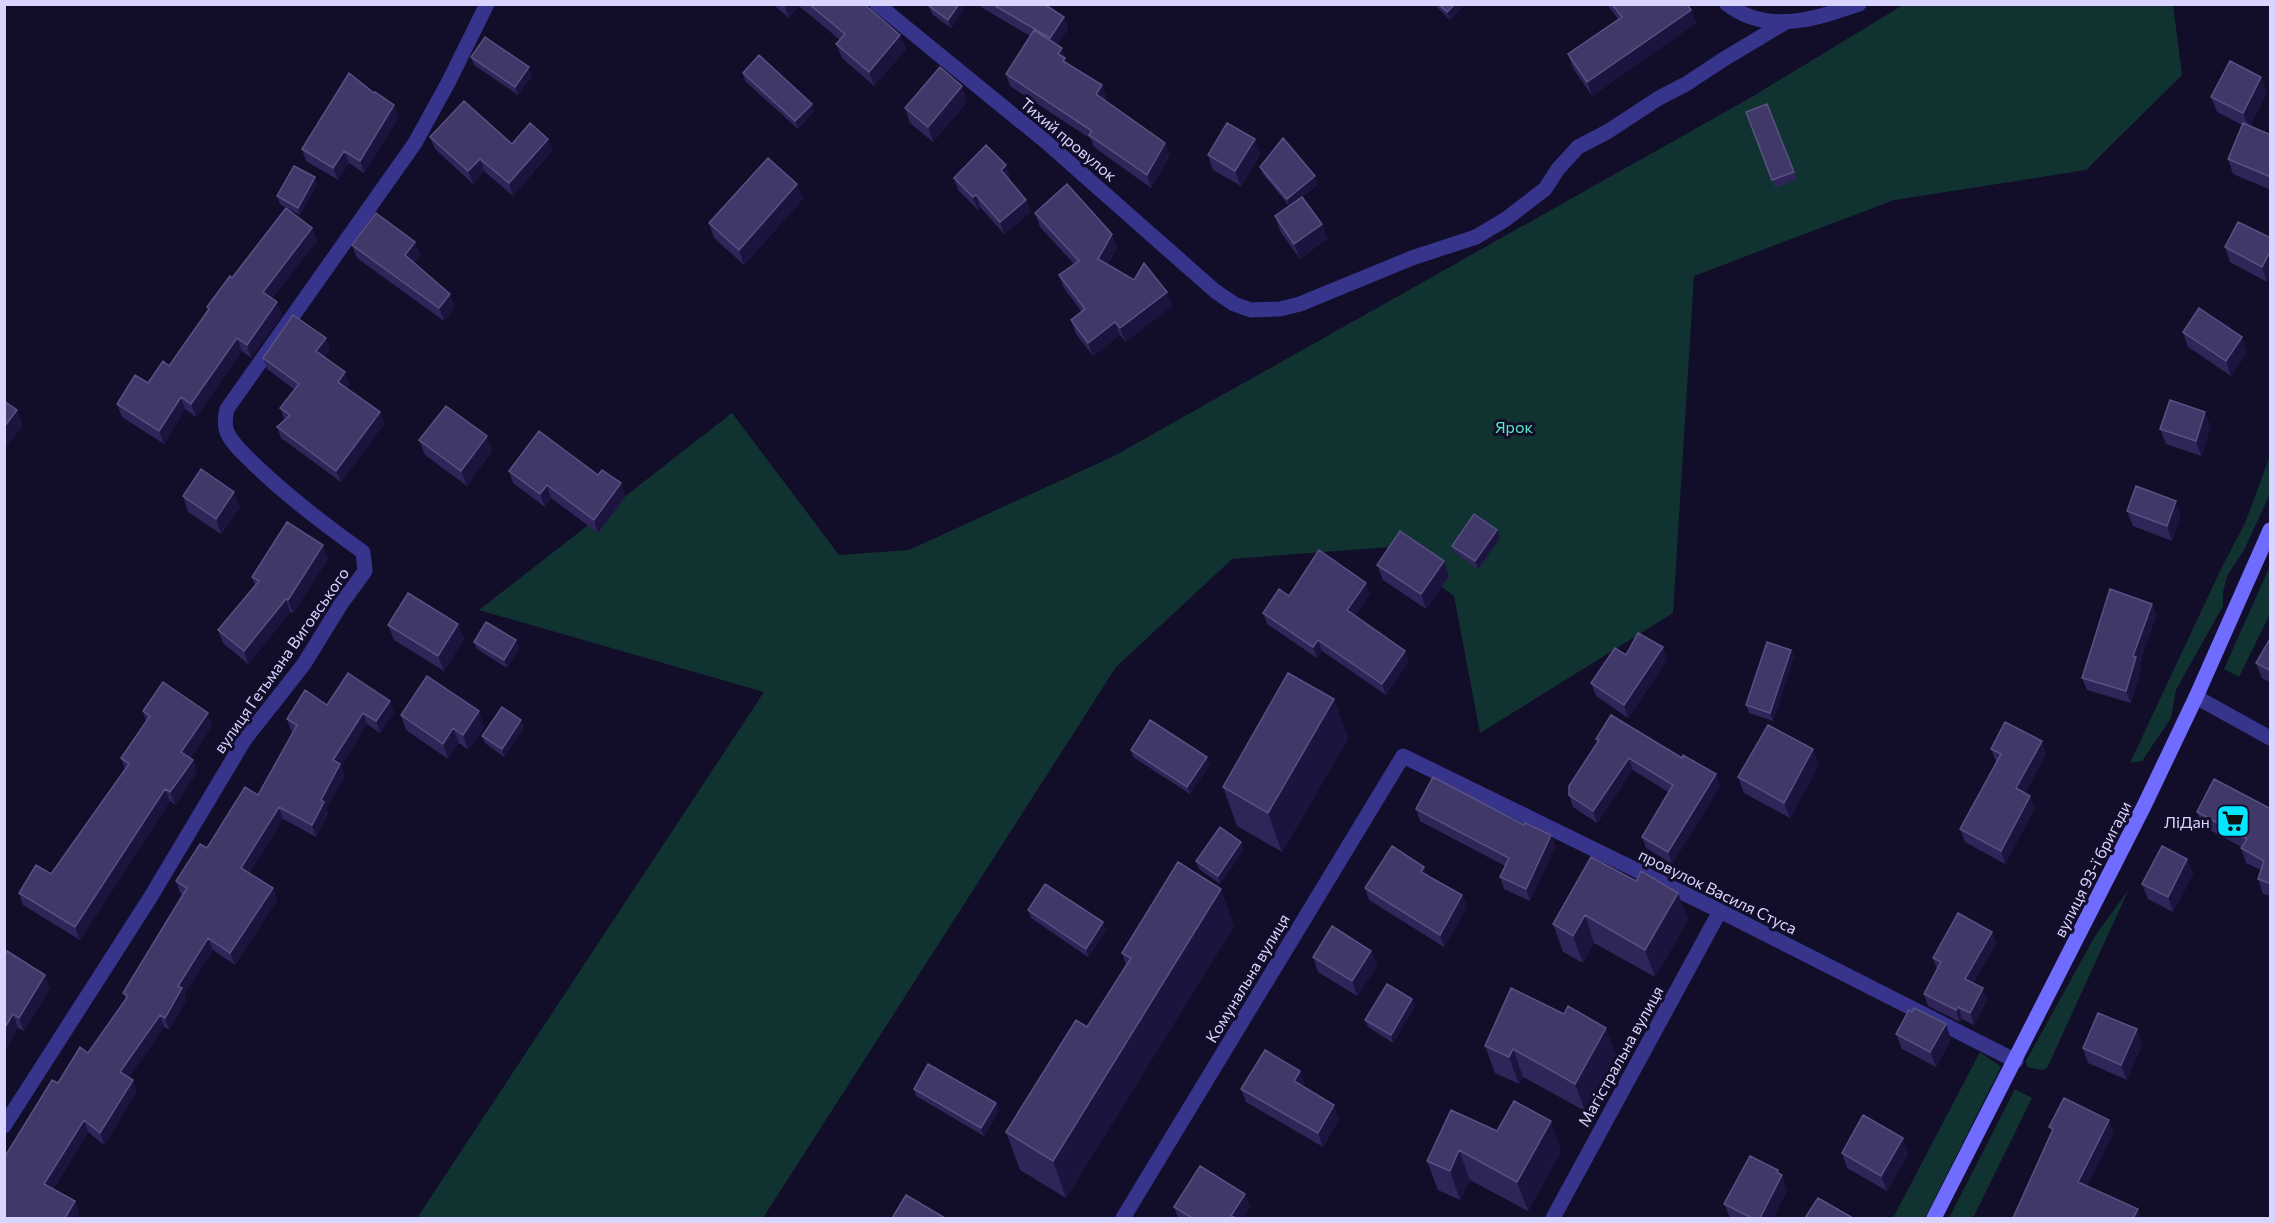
<svg xmlns="http://www.w3.org/2000/svg" width="2275" height="1223" viewBox="0 0 2275 1223" font-family="Commissioner,sans-serif">
<style>
.green{fill:#103332}
.lines{fill:none;stroke-linecap:round;stroke-linejoin:round}
.minor{stroke:#37348c;stroke-width:15}
.secondary{stroke:#6f6cff;stroke-width:15}
.wall{fill:#2f2559}
.shaded-wall{fill:#1c143e}
.building{fill:#41386a;stroke:#595182;stroke-width:1.5}
.labels{text-anchor:middle;dominant-baseline:central;stroke-width:6;stroke-linejoin:round;paint-order:stroke}
.street-label{font-size:16px;fill:#dad5ff;stroke:#120d29}
.park-label{font-size:16px;fill:#55ebc5;stroke:#120d29}
.poi-label{font-size:16px;fill:#dad5ff;stroke:#120d29;text-anchor:end}
</style>
<rect width="100%" height="100%" fill="#120d29"/>
<path class="green" d="M1903 5H2173L2182 75 2086 170 1894 200 1694 276 1673 613 1480 733 1454 596 1390 547 1232 559 1116 667 763 1218H417L764 692 479 610 732 413 839 555 909 550 1114 456 1750 98Z
M2270 456V494L2244 550 2227 576 2223 592V606L2176 690 2171 718 2142 761 2130 763 2220 571 2245 523Z
M2270 566V614L2239 677 2224 669Z
M2129 889 2047 1068 2042 1070 2027 1067 2026 1061 2095 936Z
M1980 1052 2001 1067 1925 1218H1893Z
M2015 1089 2032 1098 1973 1218H1949Z"/>
<g class="lines">
<path class="minor" d="M877 4 1045 141 1215 291 1234 304 1251 310 1280 309 1300 304 1412 258 1476 237 1506 219 1545 189 1558 169 1578 147 1607 132 1659 98 1686 84 1724 59 1786 22
M1727 4C1767 35 1816 19 1859 4
M2196 697 2270 738
M4 1126 150 898 245 739 304 664 341 604 365 571 363 552C325 525 288 497 254 464 245 455 232 444 227 432 224 424 225 417 227 409L415 143 449 81 487 4
M1123 1218 1403 756 1720 911 2016 1061
M1553 1218 1720 911"/>
<path class="secondary" d="M1934 1218 2144 806 2196 697 2270 530"/>
</g>
<path class="wall" d="M773 4H864L900 35 906 49 874 86 842 58 836 44 840 40 799 6 789 18Z
M967 4 951 28 932 14 929 6Z
M976 4H1049L1048 7 1064 17 1068 29 1057 45 1062 48 1067 63 1102 85 1106 97 1105 100 1165 143 1170 155 1151 188 1094 147 1091 139 1010 86 1006 74 1030 36Z
M1434 4H1465L1450 20Z
M1607 4H1687L1691 10 1696 23 1592 96 1573 68 1568 54 1618 19Z
M471 57 532 75 518 95 474 65Z
M743 73 814 111 798 129 745 81Z
M2267 92 2250 126 2271 135V190L2233 174 2228 159 2242 125 2217 112 2211 97Z
M967 102 933 142 910 123 905 108Z
M1767 104 1797 179 1775 188 1746 112Z
M399 117 364 173 349 163 338 180 306 161 302 149Z
M430 137 512 144 548 139 552 151 513 196 484 171 473 184 435 149Z
M1255 139 1260 154 1241 186 1213 170 1208 155Z
M1260 167 1318 184 1297 201 1322 224 1327 239 1300 259 1280 231 1275 216 1289 206 1263 174Z
M1010 177 1009 179 1026 200 1031 212 1004 234 980 207 978 210 958 190 954 178Z
M317 184 300 215 280 204 277 196Z
M803 199 744 265 714 238 709 223Z
M1035 213 1112 234 1117 247 1108 264 1134 280 1167 292 1172 306 1125 342 1120 335 1093 356 1076 334 1071 320 1081 311 1064 288 1059 275 1074 264 1040 227Z
M312 228 317 241 272 298 277 302 282 315 251 358 242 351 196 417 185 409 164 444 122 417 117 404 148 383 169 366 208 311 207 307 232 278Z
M2271 238V276L2267 282 2230 262 2225 247Z
M415 242 420 255 414 263 455 307 444 321 357 258 352 245Z
M2183 332 2247 352 2231 376 2188 347Z
M330 349 324 357 345 372 349 384 346 388 380 412 384 424 341 482 281 438 277 427 285 420 280 408 295 390 267 369 263 358Z
M2211 427 2201 456 2166 444 2160 429Z
M419 440 492 451 467 486 425 455Z
M509 471 626 496 598 533 551 498 545 507 513 483Z
M183 496 240 507 221 534 188 512Z
M2127 511 2181 516 2172 541 2133 526Z
M1497 530 1500 538 1478 569 1455 553 1452 546Z
M328 559 293 613 290 612 248 664 223 643 218 630 255 585 252 577Z
M1377 565 1449 576 1426 609 1383 580Z
M1370 594 1355 615 1409 661 1386 695 1322 651 1317 658 1267 624 1263 613 1289 596Z
M2152 604 2156 616 2139 665 2141 669 2131 703 2087 690 2082 678Z
M458 624 464 639 444 671 394 640 388 625Z
M2271 637V683L2262 678 2256 663Z
M516 640 519 648 507 668 477 649 474 642Z
M1663 647 1667 660 1628 718 1596 696 1591 683Z
M1791 650 1794 657 1773 721 1749 713 1746 705Z
M1334 699 1348 739 1282 852 1237 826 1223 787Z
M327 705 394 713 380 733 367 724 341 766 345 775 326 809 328 814 316 837 283 819 249 873 273 888 277 900 235 965 213 950 184 995 186 1000 169 1030 164 1027 129 1077 137 1092 104 1145 88 1132 53 1189 75 1201 79 1213 4 1218 58 1083 88 1053 126 999 123 993 183 895 180 893 176 881 258 795 293 732 291 731 287 719Z
M143 711 212 726 190 758 193 760 197 772 175 805 170 801 80 940 23 905 19 893 51 874 125 769 121 758 146 721Z
M401 715 484 727 468 750 459 743 448 759 406 730Z
M521 720 524 728 504 757 485 743 482 736Z
M1596 739 1720 786 1672 864 1646 848 1642 837 1668 792 1633 770 1597 823 1573 807 1569 795 1598 742Z
M1991 749 2046 754 2025 793 2035 808 2005 864 1965 842 1960 829 1996 762Z
M1131 750 1210 764 1190 794 1133 757Z
M1819 765 1790 818 1744 793 1738 777Z
M1416 809 1524 825 1551 835 1555 847 1530 901 1504 889 1500 877 1505 866 1420 821Z
M2271 809V896L2263 894 2258 879 2261 870 2246 863 2241 848 2242 847 2202 826 2197 812Z
M1241 842 1244 849 1220 884 1199 869 1196 861Z
M2187 859 2193 874 2173 912 2148 899 2142 884Z
M1424 867 1428 876 1462 895 1467 907 1444 947 1369 900 1365 888Z
M1636 881 1678 893 1688 920 1655 977 1594 943 1583 963 1563 952 1553 924Z
M1028 910 1106 930 1088 957 1031 918Z
M1234 926 1066 1198 1020 1170 1006 1132 1087 1027 1126 965 1122 953Z
M1992 932 1996 944 1973 983 1987 1000 1974 1025 1962 1019 1960 1022 1928 1006 1924 994 1937 969 1933 958Z
M1371 951 1377 966 1357 996 1318 972 1313 957Z
M4 955 50 988 24 1031 18 1028 4 1051Z
M1412 999 1415 1007 1393 1043 1368 1027 1365 1020Z
M1896 1034 1951 1039 1936 1067 1902 1049Z
M2142 1044 2127 1080 2088 1063 2083 1048Z
M1485 1046 1616 1055 1585 1111 1523 1077 1519 1084 1495 1073Z
M1305 1084 1303 1087 1339 1119 1323 1147 1246 1102 1241 1089Z
M914 1089 996 1103 999 1111 984 1136 916 1096Z
M1497 1131 1561 1151 1528 1211 1470 1180 1460 1200 1438 1190 1427 1161Z
M1903 1138 1908 1154 1887 1191 1847 1168 1842 1153Z
M1778 1170 1787 1190 1773 1218H1730L1724 1204Z
M1245 1194 1250 1207 1243 1218H1178L1174 1207Z"/>
<path class="shaded-wall" d="M784 4H798L799 6 789 18Z
M959 4H967L951 28 948 20Z
M1455 4H1465L1450 20 1447 12Z
M1691 10 1696 23 1592 96 1587 82Z
M1064 17 1068 29 1054 50 1050 38Z
M900 35 906 49 874 86 869 72Z
M1062 48 1070 70 1058 54Z
M529 67 532 75 518 95 515 87Z
M2261 77 2267 92 2249 128 2243 113Z
M1102 85 1106 97 1101 106 1096 94Z
M962 86 967 102 933 142 928 127Z
M812 104 814 111 798 129 795 121Z
M394 105 399 117 364 173 360 161Z
M548 139 552 151 513 196 509 183Z
M1255 139 1260 154 1241 186 1235 171Z
M1165 143 1170 155 1151 188 1147 175Z
M344 151 349 163 338 180 333 168Z
M480 159 484 171 473 184 468 171Z
M1006 165 1010 177 1006 182 1001 170Z
M1315 176 1318 184 1289 207 1287 199Z
M315 177 317 184 300 215 298 208Z
M797 184 803 199 744 265 739 250Z
M976 195 980 207 978 210 973 197Z
M1026 200 1031 212 1004 234 1000 222Z
M1322 224 1327 239 1300 259 1294 244Z
M312 228 317 241 267 304 263 292Z
M1112 234 1117 247 1103 273 1098 259Z
M415 242 420 255 410 268 405 255Z
M2271 250V276L2267 282 2262 267Z
M1167 292 1172 306 1125 342 1120 328Z
M450 294 455 307 444 321 439 308Z
M277 302 282 315 251 358 247 345Z
M1115 322 1120 335 1093 356 1088 343Z
M2242 337 2247 352 2231 376 2226 361Z
M237 338 242 351 196 417 191 404Z
M326 338 330 349 321 362 316 351Z
M345 372 349 384 342 393 338 382Z
M181 397 185 409 164 444 159 431Z
M17 410 23 426 4 449V427Z
M380 412 384 424 341 482 336 471Z
M2205 412 2211 427 2201 456 2196 441Z
M487 436 492 451 467 486 461 471Z
M621 483 626 496 598 533 594 520Z
M547 485 551 498 545 507 540 494Z
M234 492 240 507 221 534 216 519Z
M2176 501 2181 516 2172 541 2167 526Z
M1497 530 1500 538 1478 569 1475 561Z
M323 545 328 559 293 613 288 600Z
M1444 561 1449 576 1426 609 1421 594Z
M1366 583 1370 594 1351 621 1347 610Z
M286 599 290 612 248 664 244 651Z
M2152 604 2156 616 2139 665 2141 669 2131 703 2126 691 2133 656Z
M458 624 464 639 444 671 438 656Z
M516 640 519 648 507 668 504 660Z
M1318 640 1322 651 1317 658 1313 647Z
M1663 647 1667 660 1628 718 1624 705Z
M1791 650 1794 657 1773 721 1770 713Z
M1405 651 1409 661 1386 695 1382 684Z
M1334 699 1348 739 1282 852 1268 813Z
M390 701 394 713 380 733 376 721Z
M479 711 484 727 468 750 463 735Z
M208 713 212 726 185 765 181 752Z
M363 713 367 724 341 766 345 775 326 809 328 814 316 837 312 825 321 800 333 760Z
M521 720 524 728 504 757 502 749Z
M453 728 459 743 448 759 443 744Z
M2042 741 2046 754 2021 801 2016 788Z
M1813 749 1819 765 1790 818 1784 803Z
M1207 757 1210 764 1190 794 1187 787Z
M1629 758 1633 770 1597 823 1593 811Z
M193 760 197 772 175 805 170 792Z
M1716 774 1720 786 1672 864 1668 852Z
M165 789 170 801 80 940 75 927Z
M2030 796 2035 808 2005 864 2001 851Z
M279 807 283 819 245 880 241 868Z
M1551 835 1555 847 1530 901 1526 889Z
M1241 842 1244 849 1220 884 1218 876Z
M2187 859 2193 874 2173 912 2168 897Z
M1424 867 1429 879 1421 872Z
M273 888 277 900 235 965 230 953Z
M1221 889 1234 926 1066 1198 1053 1161Z
M1678 893 1688 920 1655 977 1645 950Z
M1462 895 1467 907 1444 947 1440 935Z
M1585 915 1594 943 1583 963 1573 936Z
M1103 922 1106 930 1088 957 1086 949Z
M1992 932 1996 944 1969 990 1965 979Z
M208 938 213 950 184 995 186 1000 169 1030 165 1018 178 986Z
M1371 951 1377 966 1357 996 1352 981Z
M45 975 50 988 24 1031 19 1018Z
M1983 988 1987 1000 1974 1025 1970 1013Z
M1412 999 1415 1007 1393 1043 1391 1035Z
M1958 1007 1962 1019 1960 1022 1956 1010Z
M13 1014 18 1028 4 1051V1029Z
M160 1015 164 1027 124 1084 120 1072Z
M1946 1024 1951 1039 1936 1067 1930 1052Z
M1606 1028 1616 1055 1585 1111 1575 1084Z
M2137 1029 2142 1044 2127 1080 2121 1065Z
M1513 1049 1523 1077 1519 1084 1509 1057Z
M1300 1071 1305 1084 1299 1095 1294 1081Z
M133 1080 137 1092 104 1145 100 1133Z
M996 1103 999 1111 984 1136 981 1128Z
M1334 1105 1339 1119 1323 1147 1318 1133Z
M84 1120 88 1132 48 1196 44 1184Z
M2109 1120 2114 1133 2083 1195 2078 1182Z
M1551 1121 1561 1151 1528 1211 1517 1182Z
M1903 1138 1908 1154 1887 1191 1881 1176Z
M1459 1150 1470 1180 1460 1200 1450 1171Z
M1778 1170 1780 1178 1782 1175 1787 1190 1773 1218H1760Z
M1245 1194 1250 1207 1243 1218H1232L1231 1216Z
M75 1201 79 1213 76 1218H65Z
M2138 1209 2141 1218H2133Z"/>
<path class="building" d="M809 4H864L900 35 869 72 836 44 845 34Z
M930 4H959L948 20 929 6Z
M992 4H1044L1064 17 1050 38Z
M1439 4H1455L1447 12Z
M1612 4H1687L1691 10 1587 82 1568 54 1622 17Z
M1034 30 1062 48 1058 54 1065 58 1063 61 1102 85 1096 94 1165 143 1147 175 1089 135 1092 131 1006 74Z
M485 37 529 67 515 87 471 57Z
M759 55 812 104 795 121 743 73Z
M2230 61 2261 77 2243 113 2211 97Z
M940 67 962 86 928 127 905 108Z
M349 73 374 93 375 92 394 105 360 161 344 151 333 168 302 149Z
M464 101 512 144 530 123 548 139 509 183 480 159 468 171 430 137Z
M1767 104 1794 172 1772 180 1746 112Z
M1227 123 1255 139 1235 171 1208 155Z
M2243 123 2271 135V177L2228 159Z
M1283 138 1315 176 1287 199 1260 167Z
M986 145 1006 165 1001 170 1026 200 1000 222 976 195 973 197 954 178Z
M768 158 797 184 739 250 709 223Z
M294 166 315 177 298 208 277 196Z
M1067 184 1112 234 1098 259 1134 280 1144 263 1167 292 1120 328 1115 322 1088 343 1071 320 1085 309 1059 275 1079 261 1035 213Z
M1302 197 1322 224 1294 244 1275 216Z
M286 208 312 228 263 292 277 302 247 345 237 338 191 404 181 397 159 431 117 404 135 375 148 383 163 361 169 366 209 309 207 307 230 276 232 278Z
M376 213 415 242 405 255 450 294 439 308 352 245Z
M2238 222 2271 238V250L2262 267 2225 247Z
M2199 308 2242 337 2226 361 2183 332Z
M293 315 326 338 316 351 345 372 338 382 380 412 336 471 277 427 290 415 280 408 299 384 263 358Z
M2170 400 2205 412 2196 441 2160 429Z
M4 401 17 410 4 427Z
M446 406 487 436 461 471 419 440Z
M539 431 598 475 602 470 621 483 594 520 547 485 540 494 509 471Z
M201 469 234 492 216 519 183 496Z
M2136 486 2176 501 2167 526 2127 511Z
M1474 514 1497 530 1475 561 1452 546Z
M287 522 323 545 288 600 286 599 244 651 218 630 259 581 252 577Z
M1400 531 1444 561 1421 594 1377 565Z
M1319 550 1366 583 1347 610 1405 651 1382 684 1318 640 1313 647 1263 613 1279 589 1289 596Z
M2110 589 2152 604 2133 656 2136 657 2126 691 2082 678Z
M408 593 458 624 438 656 388 625Z
M486 622 516 640 504 660 474 642Z
M1638 633 1663 647 1624 705 1591 683 1615 648 1626 655Z
M2271 637V671L2256 663Z
M1767 642 1791 650 1770 713 1746 705Z
M348 673 390 701 376 721 363 713 333 760 340 764 321 800 324 802 312 825 279 807 241 868 273 888 230 953 208 938 178 986 182 988 165 1018 160 1015 120 1072 133 1080 100 1133 84 1120 44 1184 75 1201 65 1218H4V1158L52 1080 58 1083 80 1047 88 1053 128 996 123 993 187 888 176 881 200 844 207 848 245 787 258 795 297 725 287 719 305 690 327 705Z
M1288 673 1334 699 1268 813 1223 787Z
M427 676 479 711 463 735 453 728 443 744 401 715Z
M163 682 208 713 181 752 193 760 170 792 165 789 75 927 19 893 36 865 51 874 129 764 121 758 150 716 143 711Z
M502 707 521 720 502 749 482 736Z
M1611 715 1682 758 1683 755 1716 774 1668 852 1642 837 1673 785 1629 758 1593 811 1569 795V786L1599 740 1596 739Z
M1150 720 1207 757 1187 787 1131 750Z
M2005 722 2042 741 2016 788 2030 796 2001 851 1960 829 2001 754 1991 749Z
M1768 725 1813 749 1784 803 1738 777Z
M1433 777 1524 825 1525 823 1551 835 1526 889 1500 877 1509 858 1416 809Z
M2214 779 2271 809V884L2258 879 2264 861 2241 848 2247 839 2197 812Z
M1220 827 1241 842 1218 876 1196 861Z
M1392 846 1424 867 1421 872 1462 895 1440 935 1365 888Z
M2162 846 2187 859 2168 897 2142 884Z
M1591 857 1636 881 1641 871 1678 893 1645 950 1585 915 1573 936 1553 924Z
M1178 862 1221 889 1053 1161 1006 1132 1076 1020 1087 1027 1131 958 1122 953Z
M1045 884 1103 922 1086 949 1028 910Z
M1958 913 1992 932 1965 979 1983 988 1970 1013 1958 1007 1956 1010 1924 994 1941 962 1933 958Z
M1332 926 1371 951 1352 981 1313 957Z
M7 951 45 975 19 1018 13 1014 4 1029V955Z
M1387 984 1412 999 1391 1035 1365 1020Z
M1511 988 1564 1014 1568 1006 1606 1028 1575 1084 1513 1049 1509 1057 1485 1046Z
M1914 1008 1946 1024 1930 1052 1896 1034 1909 1010 1912 1012Z
M2098 1013 2137 1029 2121 1065 2083 1048Z
M1265 1050 1300 1071 1294 1081 1334 1105 1318 1133 1241 1089Z
M928 1064 996 1103 981 1128 914 1089Z
M2064 1098 2109 1120 2078 1182 2138 1209 2133 1218H2013L2053 1129 2049 1127Z
M1514 1101 1551 1121 1517 1182 1459 1150 1450 1171 1427 1161 1451 1110 1497 1131Z
M1863 1115 1903 1138 1881 1176 1842 1153Z
M1750 1156 1778 1170 1777 1172 1782 1175 1760 1218H1752L1724 1204Z
M1200 1166 1245 1194 1231 1216 1236 1218H1192L1174 1207Z
M906 1195 945 1218H892Z
M1818 1198 1853 1218H1805Z"/>
<defs>
<symbol id="supermarket-square" viewBox="-11 -11 22 22"><rect x="-9" y="-9" width="18" height="18" rx="4" fill="#01e7ff" stroke="#120d29"/><path d="M-6-5.5h2.5l.6 2H6L4.5 2H-2.5L-4.4-4H-6ZM-1.5 3.2a1.3 1.3 0 1 0 .1 0ZM3 3.2a1.3 1.3 0 1 0 .1 0Z" fill="#111"/></symbol>
</defs>
<g fill-rule="evenodd">
<use href="#supermarket-square" x="2214" y="802" width="38" height="38"/>
</g>
<g class="labels">
<g class="street-label">
<text transform="translate(1069 139) rotate(40)">Тихий провулок</text>
<text transform="translate(281 660) rotate(-55)">вулиця Гетьмана Виговського</text>
<text transform="translate(2092 869) rotate(-63)">вулиця 93-ї бригади</text>
<text transform="translate(1718 891) rotate(26)">провулок Василя Стуса</text>
<text transform="translate(1247 978) rotate(-59)">Комунальна вулиця</text>
<text transform="translate(1620 1056) rotate(-61)">Магістральна вулиця</text>
</g>
<g class="park-label">
<text x="1514" y="426">Ярок</text>
</g>
<g class="poi-label">
<text x="2210" y="821">ЛіДан</text>
</g>
</g>
<rect width="2275" height="1223" fill="none" stroke="#dad5ff" stroke-width="12"/>
</svg>
